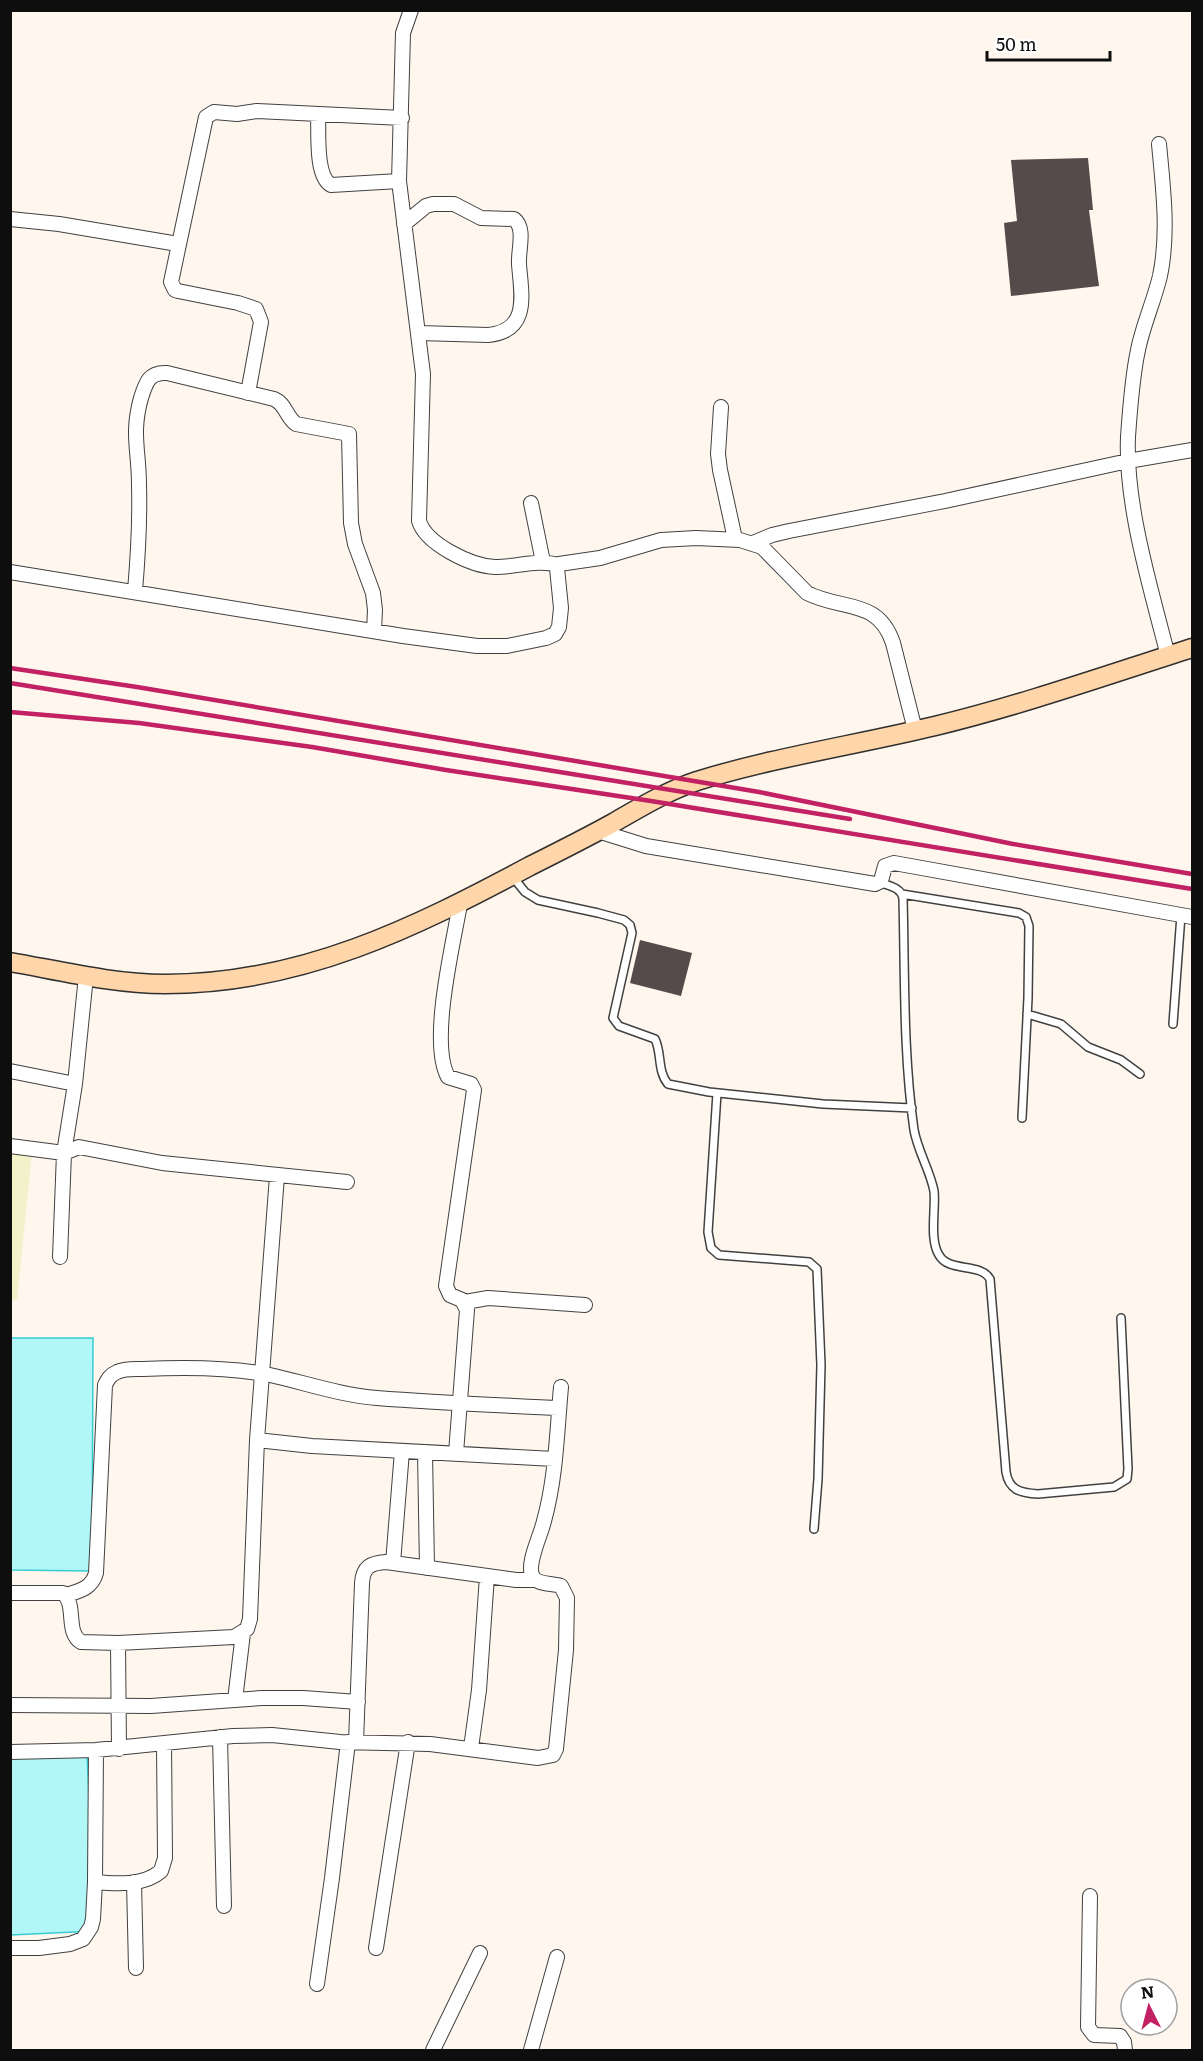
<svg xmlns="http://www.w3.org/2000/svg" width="1203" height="2061" viewBox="0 0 1203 2061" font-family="Literata,serif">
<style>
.pitch{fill:#f2f1c9}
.water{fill:#b1f7f8;stroke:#36ccd2;stroke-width:1.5}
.building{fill:#574a4a}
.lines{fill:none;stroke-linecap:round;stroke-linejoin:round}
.lane-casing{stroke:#414141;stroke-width:10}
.street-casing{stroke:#414141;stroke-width:16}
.secondary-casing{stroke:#303030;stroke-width:21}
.lane{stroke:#fff;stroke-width:7}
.street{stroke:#fff;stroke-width:14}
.secondary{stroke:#ffd6a9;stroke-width:18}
.rail{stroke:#c22163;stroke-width:4.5}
</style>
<rect width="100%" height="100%" fill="#fff6ee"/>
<path class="pitch" d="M10 1140 33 1142 17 1300 10 1299Z"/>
<path class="water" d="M11 1338H93L92 1571 11 1570Z
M87 1754 95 1931 11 1935 10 1758Z"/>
<path class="building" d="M1088 158 1093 210H1089L1099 286 1011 296 1004 223 1017 221 1011 160Z
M640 940 692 953 681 996 630 983Z"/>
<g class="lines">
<defs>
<path id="lane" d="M512 876 525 892 538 900 598 913 624 920 630 925 632 933 613 1018 619 1026 655 1039C662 1053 657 1071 668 1084L709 1092 823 1104 912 1108
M879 882C888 886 901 887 903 898 905 976 903 1053 914 1130 918 1152 930 1170 934 1191 936 1209 929 1239 939 1255 949 1273 980 1262 990 1279L1006 1472C1009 1490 1020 1493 1038 1494L1114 1487 1127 1479 1128 1469 1121 1318
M902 894 1019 913 1026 917 1029 926 1028 998 1022 1118
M1027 1014 1061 1024 1088 1047 1121 1060 1140 1074
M1173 1024 1181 915
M717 1093 708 1232 711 1248 719 1255 809 1262 817 1269 821 1365 818 1479 814 1529"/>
<path id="street" d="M411 10 403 33 399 181 423 374 419 521C426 544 471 566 495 567 517 567 537 559 559 565
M318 114C319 132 315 176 331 185L399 181
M1159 144C1163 187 1169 233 1160 276 1154 301 1143 325 1138 350 1132 378 1130 408 1128 437 1125 505 1151 589 1168 656
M10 219 59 224 178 244
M404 224 426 206 433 204H454L481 218 514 219C526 228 518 250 519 264 521 293 531 331 488 335L419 333
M248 393 261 322 256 309 238 303 178 291 175 290 171 282 206 117 214 112 237 114 257 111 402 118
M721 407 718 454 720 470 735 539
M531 503 543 562
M753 543 772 535 789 531 945 501 1128 461 1192 450
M10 572 403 636 477 646H507L546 638 555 634 559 627 561 608 557 568 559 564 600 558 661 540 696 538 740 540 762 547 807 593C842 611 878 598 893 643L915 730
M135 591C138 556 140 520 139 485 139 450 131 434 141 398 146 382 149 372 167 373L274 399C286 404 286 417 296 424L349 434 351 523 355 544 373 593 375 610 374 631
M598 831 646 846 875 884 881 881 885 866 894 863 1192 917
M10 1071 75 1084
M10 1146 64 1153 79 1147 162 1163 347 1182
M60 1257 64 1153 75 1084 86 976
M465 1302 488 1298 585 1305
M257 1440 312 1446 554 1459
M425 1452 427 1568
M456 1453 467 1310 462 1300 450 1295 446 1286 474 1090 471 1084 448 1077C429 1042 453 945 460 904
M393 1563 402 1451
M10 1593H63C77 1605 65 1632 81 1642L118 1643 234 1637 247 1629 250 1619 257 1440 277 1176
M66 1595C80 1591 92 1588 96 1573L105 1385C108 1379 110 1375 117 1372 125 1368 135 1369 143 1369 185 1367 230 1367 270 1375 306 1383 340 1395 377 1398 438 1403 498 1405 559 1408
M118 1643 119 1749
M235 1700 243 1633
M10 1705 151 1706 262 1698H303L358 1702
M220 1737 224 1906
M356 1742 362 1583C363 1567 370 1563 386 1562L516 1580H534
M471 1748 479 1690 487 1576
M10 1752 96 1750 233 1736 272 1735 340 1742 430 1744 538 1758 553 1755 556 1749 566 1650 567 1598 561 1586C552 1583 535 1585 532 1575 527 1562 541 1535 544 1521 556 1478 557 1431 561 1387
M95 1882C116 1884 144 1886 161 1871L165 1858 164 1744
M134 1882 136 1968
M1090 1896 1088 2027 1094 2035 1120 2036 1124 2042 1125 2050
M10 1948H39L70 1944 83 1939 91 1927 93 1919 95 1882 96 1750
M376 1948 408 1742
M317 1984 332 1878 348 1742
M433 2050 480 1953
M531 2050 557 1957"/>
<path id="secondary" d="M10 962C61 971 114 984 165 984 301 984 414 928 530 866 558 852 586 838 613 823 641 807 667 791 697 781 775 757 856 745 935 726 1022 705 1107 675 1192 648"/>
</defs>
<use href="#lane" class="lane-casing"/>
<use href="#street" class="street-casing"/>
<use href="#secondary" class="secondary-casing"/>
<use href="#lane" class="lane"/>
<use href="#street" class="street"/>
<use href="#secondary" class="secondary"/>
<path class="rail" d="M10 668 137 687 759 792 1013 844 1192 874
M10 683 850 819
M10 712 139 723 312 747 446 770 651 801 1192 889"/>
</g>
<rect width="1203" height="2061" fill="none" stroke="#0e0e0e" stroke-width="24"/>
<g transform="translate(1149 2007) rotate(354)"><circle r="28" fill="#ffffff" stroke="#9f9f9f" stroke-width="1.5"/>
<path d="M0-4.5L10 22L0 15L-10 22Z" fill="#c22163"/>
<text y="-9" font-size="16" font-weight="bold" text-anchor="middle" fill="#0e0e0e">N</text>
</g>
<path d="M987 51v9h123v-9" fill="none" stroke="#0e0e0e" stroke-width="3"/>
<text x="996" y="51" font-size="18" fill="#0e0e0e" stroke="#ffffff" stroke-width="4.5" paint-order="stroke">50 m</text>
</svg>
